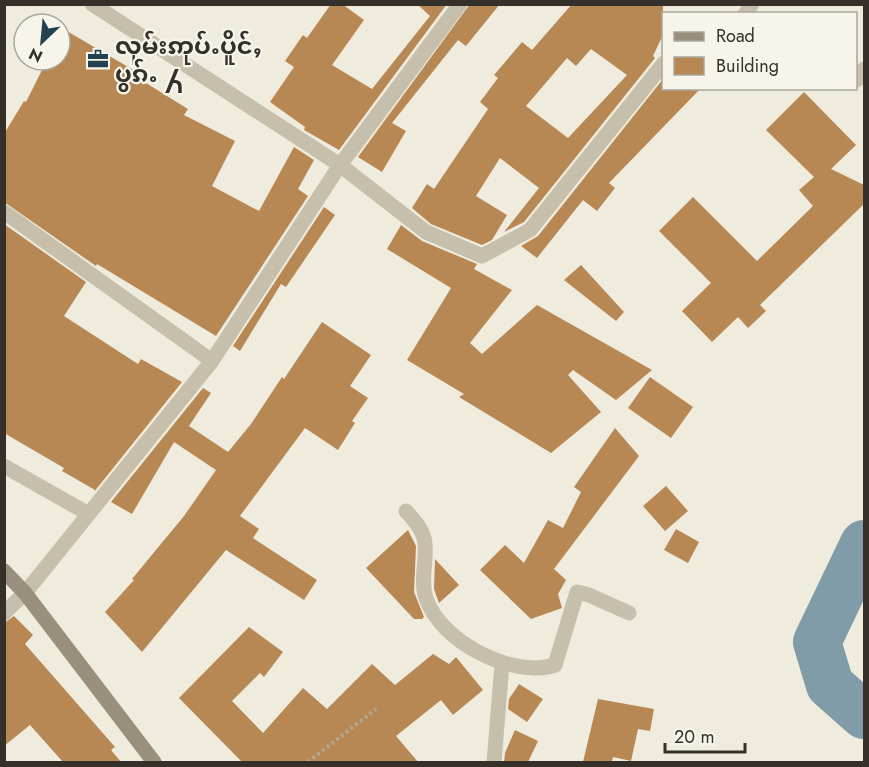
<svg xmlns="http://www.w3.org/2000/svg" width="869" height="767" viewBox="0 0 869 767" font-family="Jost,'Noto Sans Myanmar',sans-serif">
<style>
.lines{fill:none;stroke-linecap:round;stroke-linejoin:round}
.river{stroke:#809ca9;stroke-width:48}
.building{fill:#b78854;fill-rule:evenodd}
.path{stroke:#afa794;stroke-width:4;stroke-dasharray:3 3;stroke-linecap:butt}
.street{stroke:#c6bfab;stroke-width:15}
.secondary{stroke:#998f7d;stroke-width:15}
.labels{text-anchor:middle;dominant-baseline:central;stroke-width:4.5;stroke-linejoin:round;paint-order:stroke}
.poi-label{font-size:24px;font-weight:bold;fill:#353029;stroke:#f7f5ea;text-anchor:start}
</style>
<rect width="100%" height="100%" fill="#efecde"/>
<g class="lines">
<path class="river" d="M864 544 817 642 830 685 864 715"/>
</g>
<path class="building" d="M331 4H342L364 20 332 65 372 89 430 16 417 4H447L339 150 304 130 305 127 270 102 294 67 285 61 303 35 307 38Z
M470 4H500L466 46 458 40 392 123 406 131 382 172 358 157Z
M572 4H663V35L653 56 655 58 524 222 504 232 539 188 500 158 476 196 507 215 492 240 482 245 431 224 412 208 427 184 434 189 488 109 480 102 498 78 494 75 522 42 532 50ZM591 49 627 75 568 138 526 106 567 58 576 66Z
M60 27 135 71 133 75 188 109 184 115 235 141 212 186 259 211 294 147 314 160 298 189 308 196 216 336 97 264 96 266 4 202V134L24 101 26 102 47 60H60Z
M663 79V88H701L609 183 615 188 597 211 583 200 537 258 521 246 538 236Z
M804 92 856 145 831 169 864 185V204L760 305 766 311 748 328 738 317 712 342 682 311 711 283 659 231 693 197 757 261 813 206 799 190 814 177 766 130Z
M324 207 335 215 286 287 281 284 240 351 233 346Z
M4 224 86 282 64 316 138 364 141 359 182 382 94 492 95 490 62 471 64 468 4 433Z
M401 225 422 241 477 264 474 269 512 290 470 343 482 354 537 305 652 370 616 400 573 370 568 375 601 412 551 453 459 397 464 394 407 360 451 288 387 249Z
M581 265 624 312 616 321 564 280Z
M322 322 371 355 350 386 368 398 352 421 355 423 338 450 305 428 240 516 259 529 253 538 317 580 304 600 226 550 142 652 105 612 134 580 132 579 184 516 216 470 174 442 132 514 111 502 203 388 211 393 189 426 228 452 251 424 282 377 284 379Z
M650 377 693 407 671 438 628 408Z
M615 428 639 456 554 569 566 580 558 594 562 608 531 619 480 570 505 545 524 563 548 520 563 528 581 492 574 487Z
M666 486 688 511 665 531 643 506Z
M676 529 699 542 688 563 664 550Z
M408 530 416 546 414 592 424 617 422 619H414L366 568Z
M435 559 459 585 439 603 434 589Z
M14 616 33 635 25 644 115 747 111 750 121 762H63L30 725 4 746V623Z
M249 627 283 652 264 677 260 673 232 701 263 733 303 688 327 709 372 664 395 685 433 654 449 664 456 657 483 690 453 715 441 700 396 736 418 762H242L179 698Z
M519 684 543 699 527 722 508 709 509 699Z
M598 699 654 709 650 731 638 729 631 761 613 757 612 762H583Z
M515 730 538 741 528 762H504L505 753Z"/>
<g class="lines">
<path class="path" d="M308 762 376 709"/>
<path class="street" d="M92 4 340 165 426 232 482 256 530 230 664 63
M745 14 752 4
M857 80 864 69
M4 212 212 361
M4 466 87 513
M406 511C413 519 421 527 424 538 429 556 419 579 426 598 440 641 512 679 555 665L577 592 589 595 629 613
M4 613 25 593 212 361 340 165 460 4
M494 762 502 664"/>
<path class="secondary" d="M4 571 25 593 154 762"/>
</g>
<defs>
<symbol id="office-bare" viewBox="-9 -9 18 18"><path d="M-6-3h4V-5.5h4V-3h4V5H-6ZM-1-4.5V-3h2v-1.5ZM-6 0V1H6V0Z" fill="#244151" stroke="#f7f5ea" stroke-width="2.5" paint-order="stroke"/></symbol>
</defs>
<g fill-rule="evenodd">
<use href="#office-bare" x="83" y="44" width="30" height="30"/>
</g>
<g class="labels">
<g class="poi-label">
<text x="115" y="45">လုမ်းဢုပ်ႉပိူင်ႇ<tspan x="115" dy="28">ပွၵ်ႉ ႓</tspan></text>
</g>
</g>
<rect width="869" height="767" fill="none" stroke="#353029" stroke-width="12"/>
<rect x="662" y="12" width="195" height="78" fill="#f7f5ea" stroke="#a9a69d" stroke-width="1.5"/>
<rect x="674" y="32" width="30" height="9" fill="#998f7d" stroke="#a9a69d" stroke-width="1.5"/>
<text x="716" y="42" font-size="18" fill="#353029">Road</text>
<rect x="674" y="57" width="30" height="18" fill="#b78854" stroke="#a9a69d" stroke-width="1.5"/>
<text x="716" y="72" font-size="18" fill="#353029">Building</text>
<g transform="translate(42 42) rotate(206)"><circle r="28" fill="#f7f5ea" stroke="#a9a69d" stroke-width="1.5"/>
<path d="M0-4.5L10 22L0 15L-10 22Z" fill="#244151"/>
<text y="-9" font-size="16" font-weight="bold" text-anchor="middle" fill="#353029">N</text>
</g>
<path d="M665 743v9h80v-9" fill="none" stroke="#353029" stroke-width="3"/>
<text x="674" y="743" font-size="18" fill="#353029" stroke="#f7f5ea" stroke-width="4.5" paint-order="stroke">20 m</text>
</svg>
